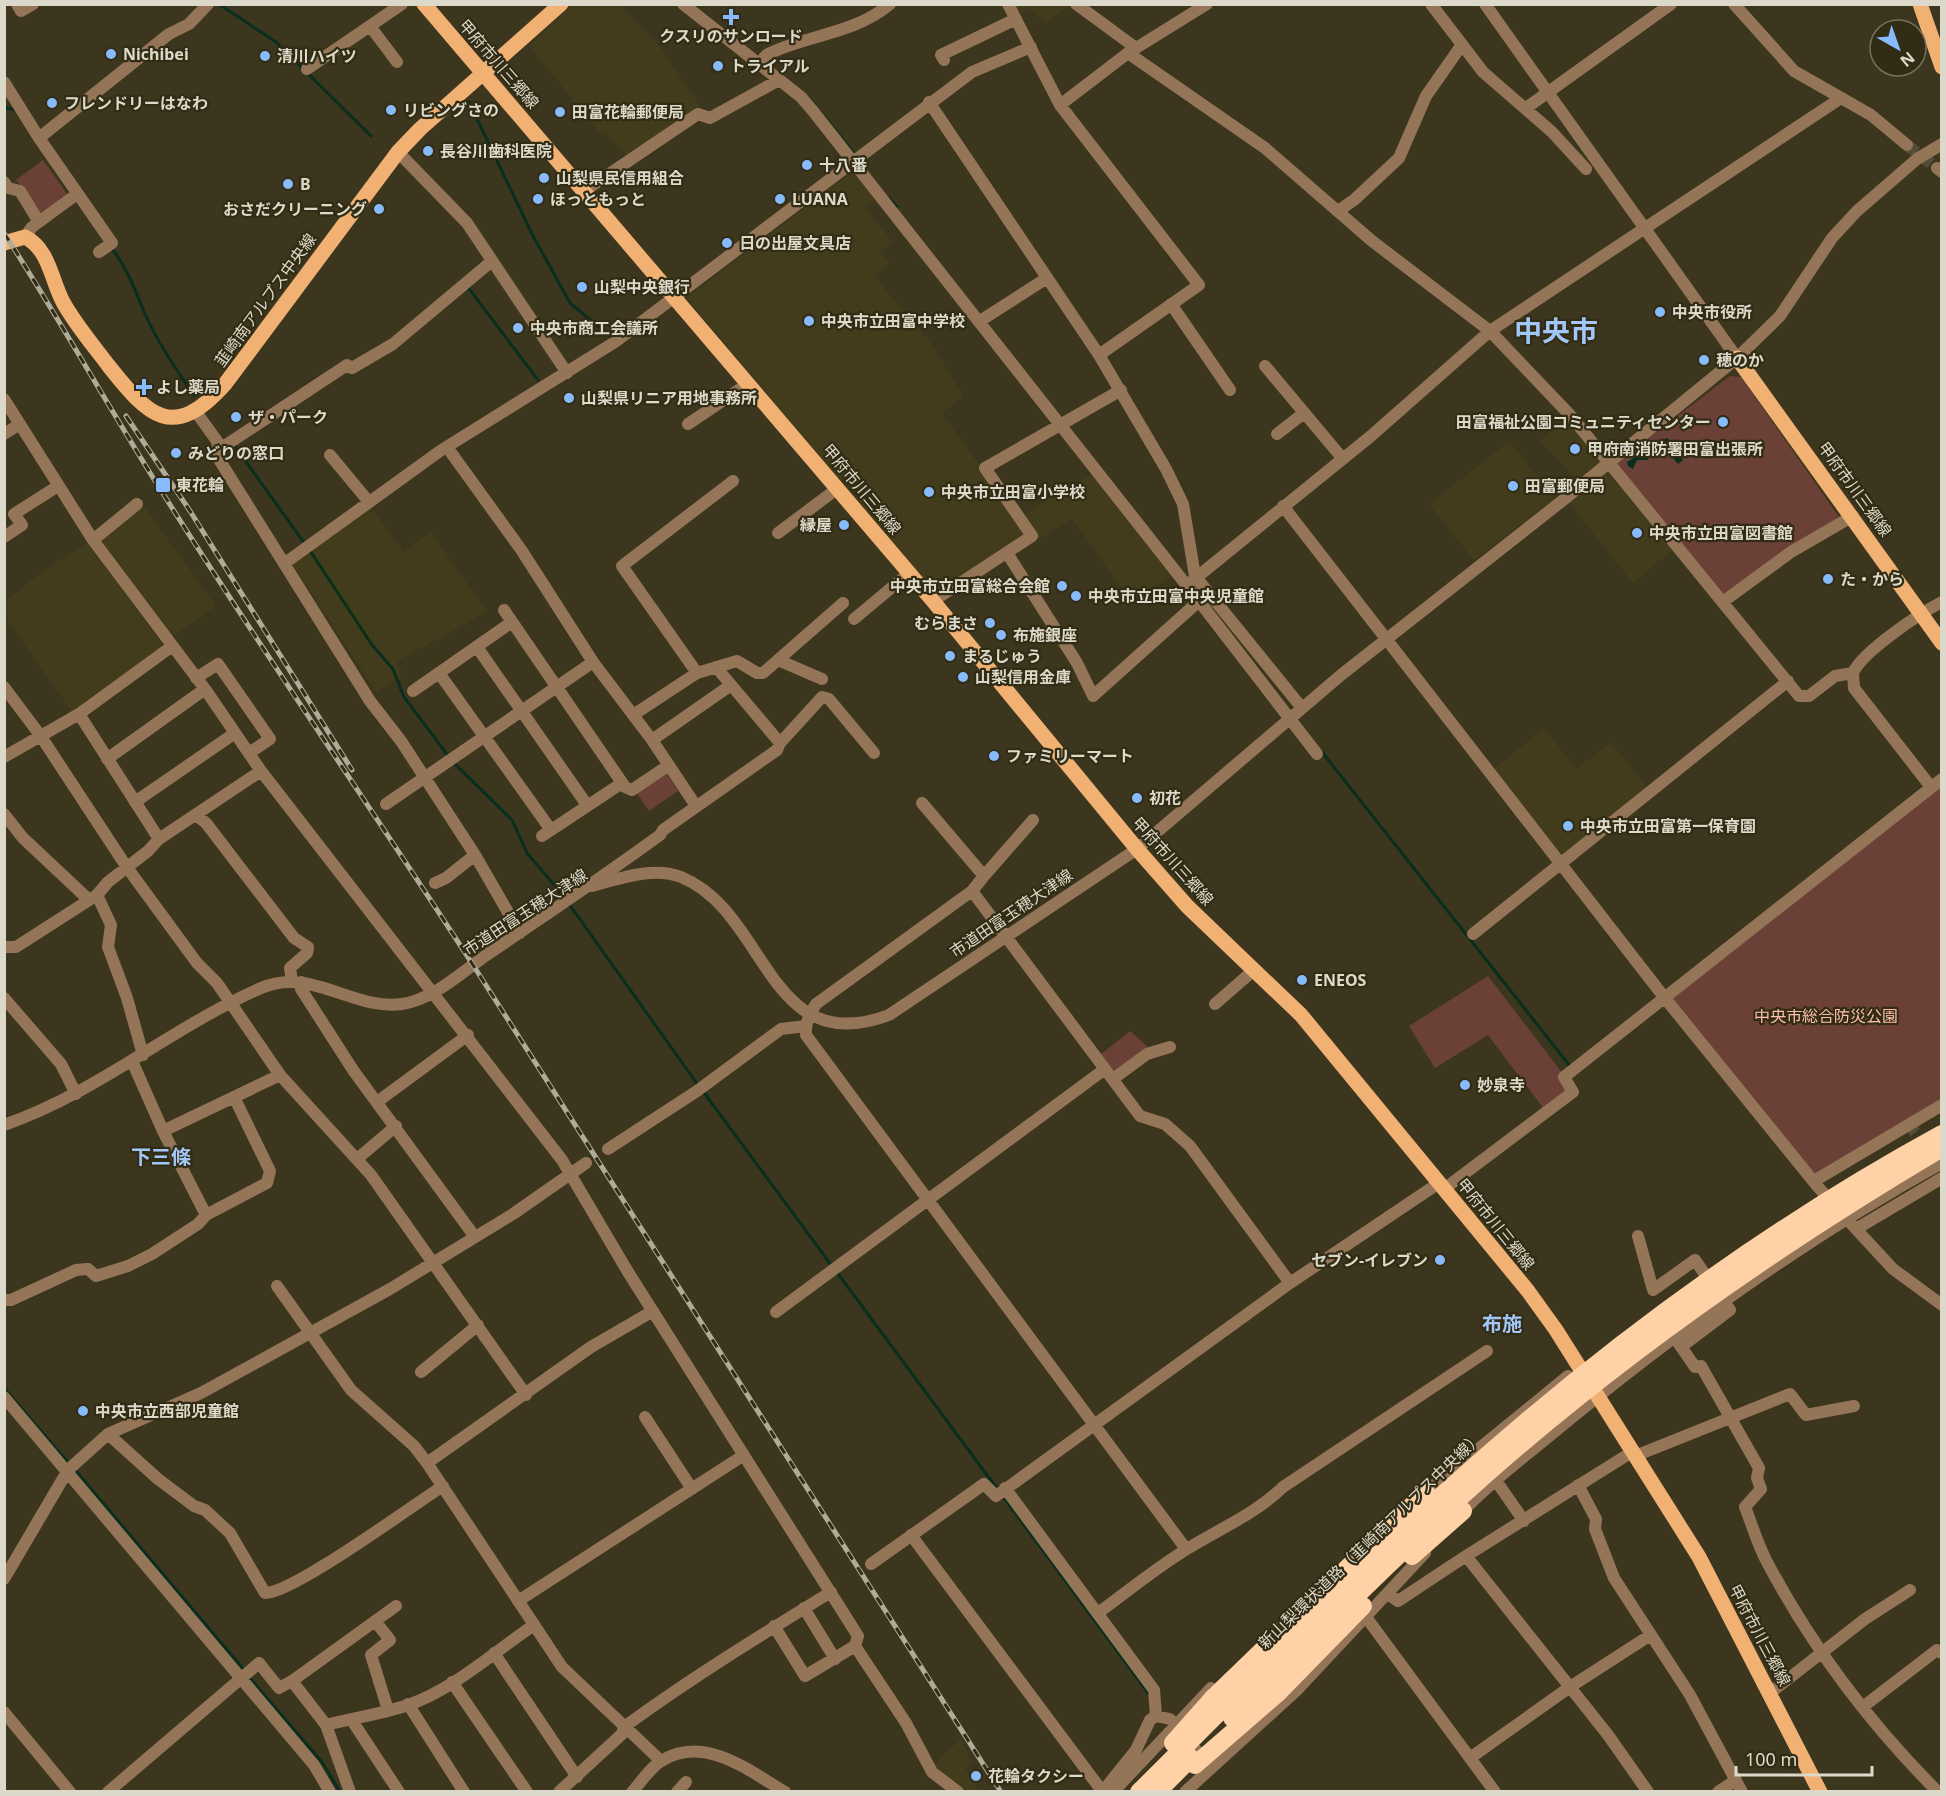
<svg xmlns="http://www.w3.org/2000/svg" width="1946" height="1796" viewBox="0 0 1946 1796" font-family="'Noto Sans','Noto Sans JP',sans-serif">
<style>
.built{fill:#433c1c}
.green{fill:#6b4037}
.water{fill:#082f1d}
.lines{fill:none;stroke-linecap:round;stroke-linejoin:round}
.stream{stroke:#082f1d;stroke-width:3}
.minor-tunnel{stroke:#544e39;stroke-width:12;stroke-dasharray:12 6;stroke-linecap:butt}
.minor{stroke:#947558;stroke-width:12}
.major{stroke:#f1b173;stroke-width:15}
.highway{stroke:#ffd1a6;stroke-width:18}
.rail-casing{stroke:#aeab99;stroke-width:5}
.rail{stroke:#322c15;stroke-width:3;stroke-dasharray:9;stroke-linecap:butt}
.highway-bridge{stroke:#ffd1a6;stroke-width:18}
.poi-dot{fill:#87bbfc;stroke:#322c15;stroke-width:2}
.labels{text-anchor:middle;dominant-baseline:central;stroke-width:4.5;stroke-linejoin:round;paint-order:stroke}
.poi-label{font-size:16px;font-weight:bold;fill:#dcd9ca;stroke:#322c15;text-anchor:start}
.street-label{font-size:16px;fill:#dcd9ca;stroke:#322c15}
.park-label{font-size:16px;fill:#ffbeb0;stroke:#322c15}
.quarter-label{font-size:20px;font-weight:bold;fill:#a1c7f8;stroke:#322c15}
.town-label{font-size:28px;font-weight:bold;fill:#a1c7f8;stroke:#322c15}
</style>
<rect width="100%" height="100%" fill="#3c361f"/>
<path class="built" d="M572 5H620L655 40 701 107 628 155 608 136 600 133 529 46Z
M1013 5H1069L1045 24 1030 8 1018 14Z
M854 170 876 198 865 207 893 243 881 252 890 263 874 276 932 344 963 396 942 413 1017 518 1096 472 1175 575 1130 599 1072 519 1039 539 1027 535 936 596 858 502 860 490 846 475 838 479 687 298Z
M1566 417 1604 459 1579 481 1539 441Z
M1510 441 1554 499 1474 560 1429 504Z
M1612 467 1677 546 1633 583 1568 502Z
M143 505 216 606 171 637 98 541Z
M371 508 404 552 431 532 487 612 397 661 402 676 376 692 292 563Z
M89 542 165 649 72 712 5 616 4 602 45 570Z
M1544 728 1576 769 1611 743 1650 790 1560 862 1489 773Z
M961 1739 973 1764 965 1769 978 1789 974 1791H967L934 1765Z"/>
<path class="green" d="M43 160 67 194 41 214 16 180Z
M1730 376 1741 377 1839 517 1821 533 1723 597 1616 463Z
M665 772 678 791 649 811 636 792Z
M1941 779V1105L1814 1181 1664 997Z
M1488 976 1563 1074 1566 1093 1544 1109 1488 1035 1435 1068 1409 1026Z
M1130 1031 1150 1049 1113 1072 1100 1055Z"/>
<path class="water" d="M1667 438 1680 450 1677 452 1683 460 1678 464C1670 455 1666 446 1653 448L1648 460H1637L1633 469 1628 466 1627 462 1644 452V448Z"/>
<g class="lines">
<path class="stream" d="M219 4 276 42 371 136
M809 98 856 156
M469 102 532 234 570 303 610 336
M4 107 15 110
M889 198 897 207
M113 250C130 273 135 291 146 316 159 345 177 370 194 396
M467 286 538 380
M234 445 305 544
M309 549 372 645 393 669 404 697 449 757
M1322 752 1570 1066
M453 762 512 820 527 853 566 899
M569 904 698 1085
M702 1090 832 1266
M836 1271 998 1490
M4 1388 70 1465
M75 1470 244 1670
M1002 1495 1149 1694
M248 1676 322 1762 340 1792"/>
<path class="minor-tunnel" d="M1907 145 1937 168
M1908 1123 1928 1149"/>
<path class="minor" d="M17 4 21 11 33 4
M683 4 801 97 813 111 1199 601 1093 696 1077 663 1007 553
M1008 4 1060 105 1128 53 1207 4
M1076 4 1136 48
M1431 4 1483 72 1552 132 1586 169
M1485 4 1737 358
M1734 4 1794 71 1871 115 1907 145
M370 26 397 62
M1128 53 1265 148 1372 241 1490 331 1570 415 1799 696H1809L1835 676 1853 673
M944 60 941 55 1016 19
M759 65C762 61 764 56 768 54 806 35 855 34 890 4
M307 69 402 4
M4 82 39 138 169 34 189 24 208 4
M929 102 1099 355 1166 469 1183 504 1195 576 1302 708
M1060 105 1199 285 1099 355
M1526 108 1671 4
M39 138 112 243 99 252
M398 152 467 223 567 373
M1937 168 1942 172
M4 182 8 188 20 191 39 222
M584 191 698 114 710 118 779 80
M1338 211 1354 200 1399 158 1426 96 1461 46
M25 237 32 227 77 194
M1171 304 1230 390
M980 321 1047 278
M1265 366 1343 459
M4 399 93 540 205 689 261 771 562 1160 628 1272 858 1636 855 1646 906 1723 932 1772 958 1792
M196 412 217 441 220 461 370 701 401 741 475 855 520 933
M688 424 749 383
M4 434 20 424
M1277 434 1304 413
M218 446 226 445 347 365 352 368 393 344 492 261
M447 447 522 551 593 662 652 740 696 806
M330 455 369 502
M1283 506 1664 997 1818 1187 1856 1229
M778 533 838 488
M4 537 22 525 14 514 58 486
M93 540 137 504
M285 563 440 451 615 342 972 72 1031 47
M1186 586 1371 436 1490 331 1841 98
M933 601 1032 536 985 468 1121 390
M1199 601 1317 754
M1724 601 1791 552 1853 516
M504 610 625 787 632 790 669 765
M854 619 909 573
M477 647 587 805
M778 660 822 679
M716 667 780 743
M439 673 551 830
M697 673 622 566 733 481
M196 678 218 664 270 739 249 753
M4 687 40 735 126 866 197 963 217 983 280 1075 371 1175 526 1395
M413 691 512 622
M79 714 159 839 261 771
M633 715 697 673 737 661 757 673H763L843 603
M652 740 731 685
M4 757 79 714 171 647
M107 759 205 689
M1931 787 1854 688 1853 673C1862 652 1920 613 1942 602
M135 802 235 733
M922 803 984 876 972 891
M386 804 593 662
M4 814 23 838 88 899
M197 816 206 823 294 938 308 947 307 953 290 968 292 982
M542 836 622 783
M984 876 1033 820
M435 883 446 878 475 855
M592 886C618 879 654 866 681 877 768 912 767 1061 889 1015L1137 849 1341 675 1562 501 1737 358 1780 316 1832 238 1857 211 1917 159 1942 144
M97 895 111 925 108 947 127 998 143 1055
M1473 934 1788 681
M4 947H16L97 895 108 882 148 851 159 839
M301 982V989L353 1070 475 1237
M4 998 61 1064 76 1094
M1215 1004 1254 970
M132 1061 163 1131 206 1215
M1113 1079 1147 1054 1170 1047
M377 1102 468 1035
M4 1125C97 1093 172 1027 261 988 310 966 354 1011 402 1004 433 1000 463 971 488 954 546 915 604 876 660 835L663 830 777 750 780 743 822 697 829 699 874 753
M163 1131 280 1075
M608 1149 697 1091 781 1029 806 1026
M357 1159 396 1126
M1942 1178 1856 1229 1893 1269 1942 1305
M1814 1181 1942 1105
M1444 1189 1573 1092 1564 1077 1942 779
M1638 1236 1653 1290 1695 1260 1730 1310 1681 1347
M277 1286 351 1390 414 1446 427 1463 562 1667 661 1761
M4 1300H11L76 1270 88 1269 96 1276 128 1266 152 1254 198 1224 206 1215 267 1183 270 1171 234 1097
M776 1312 1105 1069
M1675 1338 1695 1367 1701 1366 1759 1468 1757 1478 1761 1489 1745 1507C1752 1525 1758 1545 1767 1562 1811 1645 1871 1725 1938 1792
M421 1372 478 1325
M4 1397 314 1765 330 1792
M645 1417 692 1489
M108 1434 158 1479 194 1506 205 1510 230 1533 265 1593C292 1594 413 1505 443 1486
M1635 1456 1790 1394 1806 1415 1854 1406
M427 1463 591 1347 653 1311
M1492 1475 1524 1521
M1578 1485 1596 1519 1595 1529 1614 1578 1690 1695 1742 1792
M1005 1488 1154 1690 1156 1716
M1421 1496 1568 1376
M1459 1515C1492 1480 1532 1451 1569 1420 1685 1325 1810 1236 1942 1163
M911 1535 1102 1791
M1186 1549 806 1035C805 1022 810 1014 816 1004L972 891 1140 1116 1165 1124 1190 1146 1290 1283
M1466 1556 1608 1735 1648 1792
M871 1564 984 1484 996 1496 1290 1283 1439 1183
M4 1579 68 1470 108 1434 201 1393 390 1289 513 1214 586 1163
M1388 1594 1398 1601 1466 1556 1632 1452
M518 1601 744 1455
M804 1608 835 1659
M1098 1613C1128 1591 1156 1568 1187 1549 1221 1528 1255 1514 1283 1487L1487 1351
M1366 1617 1495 1792
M375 1621 390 1640 371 1655 388 1710
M774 1626 805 1676 855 1646
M494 1653 577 1777
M452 1682 527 1792
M1770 1693 1865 1619 1910 1590
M408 1704 464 1792
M1864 1706 1937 1650 1942 1653
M4 1712 70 1792
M351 1719 399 1792
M326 1725C353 1718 382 1714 408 1705 454 1689 494 1652 534 1625
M1470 1758 1570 1687 1649 1636
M1107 1786 1136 1750 1150 1720 1156 1716 1170 1719 1207 1763
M108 1792 259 1663 279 1688 292 1681
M350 1792 326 1725 292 1681 396 1606
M559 1792 622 1734 624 1727C691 1678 761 1635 831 1592
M632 1792C641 1782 651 1767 661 1761 705 1734 749 1771 785 1792
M677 1792 686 1782
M1113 1792 1211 1688
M1185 1792 1298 1689 1425 1553
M1718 1792 1736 1780"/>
<path class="major" d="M424 4 933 601 1137 849 1187 906 1301 1015 1528 1291 1556 1330 1699 1557 1820 1792
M1920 4 1942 67
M4 243 25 237C49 249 51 279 63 302 75 324 93 345 108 365 149 417 173 442 225 384L398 152 420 129 561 4
M1737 358 1942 643"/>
<path class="highway" d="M1412 1556 1463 1511
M1213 1698 1426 1492"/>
<defs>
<path id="rail" d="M4 233C57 315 105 401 157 484 259 647 369 804 473 965L1001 1792
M126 416 190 511 352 770"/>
</defs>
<use href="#rail" class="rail-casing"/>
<use href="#rail" class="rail"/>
<path class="highway-bridge" d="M1232 1718C1323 1629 1412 1538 1508 1455 1643 1339 1788 1239 1942 1148
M1173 1743 1213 1698
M1195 1765 1278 1693 1363 1606
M1139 1792C1245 1688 1347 1579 1458 1481 1605 1349 1768 1229 1942 1134
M1157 1792 1191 1758"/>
</g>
<g class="poi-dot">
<path d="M728 8h6v6h6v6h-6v6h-6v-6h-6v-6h6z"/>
<circle cx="111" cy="54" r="6"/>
<circle cx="265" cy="56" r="6"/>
<circle cx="718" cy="66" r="6"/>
<circle cx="52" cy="103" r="6"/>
<circle cx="391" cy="110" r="6"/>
<circle cx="560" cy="112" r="6"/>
<circle cx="428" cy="151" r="6"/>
<circle cx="807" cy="165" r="6"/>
<circle cx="544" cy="178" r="6"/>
<circle cx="288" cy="184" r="6"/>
<circle cx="538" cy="199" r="6"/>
<circle cx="780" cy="199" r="6"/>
<circle cx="379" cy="209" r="6"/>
<circle cx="727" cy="243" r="6"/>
<circle cx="582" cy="287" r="6"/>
<circle cx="1660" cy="312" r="6"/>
<circle cx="809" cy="321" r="6"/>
<circle cx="518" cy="328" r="6"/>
<circle cx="1704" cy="360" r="6"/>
<path d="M141 378h6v6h6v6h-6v6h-6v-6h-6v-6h6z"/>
<circle cx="569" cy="398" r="6"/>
<circle cx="236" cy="417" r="6"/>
<circle cx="1723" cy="422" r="6"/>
<circle cx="1575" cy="449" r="6"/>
<circle cx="176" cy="453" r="6"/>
<rect x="155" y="477" width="16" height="16" rx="3"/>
<circle cx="1513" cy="486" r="6"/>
<circle cx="929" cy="492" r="6"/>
<circle cx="844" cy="525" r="6"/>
<circle cx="1637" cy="533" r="6"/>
<circle cx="1828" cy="579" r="6"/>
<circle cx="1062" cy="586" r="6"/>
<circle cx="1076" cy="596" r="6"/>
<circle cx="990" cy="623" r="6"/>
<circle cx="1001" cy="635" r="6"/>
<circle cx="950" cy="656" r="6"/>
<circle cx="963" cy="677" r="6"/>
<circle cx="994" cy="756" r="6"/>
<circle cx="1137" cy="798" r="6"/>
<circle cx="1568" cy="826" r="6"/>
<circle cx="1302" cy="980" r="6"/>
<circle cx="1465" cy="1085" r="6"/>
<circle cx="1440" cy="1260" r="6"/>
<circle cx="83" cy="1411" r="6"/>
<circle cx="976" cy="1776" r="6"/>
</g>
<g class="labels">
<g class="poi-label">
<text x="731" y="36" text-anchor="middle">クスリのサンロード</text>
<text x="123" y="54">Nichibei</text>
<text x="277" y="56">清川ハイツ</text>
<text x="730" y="66">トライアル</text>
<text x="64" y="103">フレンドリーはなわ</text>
<text x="403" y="110">リビングさの</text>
<text x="572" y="112">田富花輪郵便局</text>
<text x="440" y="151">長谷川歯科医院</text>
<text x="819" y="165">十八番</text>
<text x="556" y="178">山梨県民信用組合</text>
<text x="300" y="184">B</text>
<text x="550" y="199">ほっともっと</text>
<text x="792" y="199">LUANA</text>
<text x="367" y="209" text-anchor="end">おさだクリーニング</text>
<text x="739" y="243">日の出屋文具店</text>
<text x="594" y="287">山梨中央銀行</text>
<text x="1672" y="312">中央市役所</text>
<text x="821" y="321">中央市立田富中学校</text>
<text x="530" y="328">中央市商工会議所</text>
<text x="1716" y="360">穂のか</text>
<text x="156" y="387">よし薬局</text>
<text x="581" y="398">山梨県リニア用地事務所</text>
<text x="248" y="417">ザ・パーク</text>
<text x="1711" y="422" text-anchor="end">田富福祉公園コミュニティセンター</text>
<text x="1587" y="449">甲府南消防署田富出張所</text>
<text x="188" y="453">みどりの窓口</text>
<text x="176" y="485">東花輪</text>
<text x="1525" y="486">田富郵便局</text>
<text x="941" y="492">中央市立田富小学校</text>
<text x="832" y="525" text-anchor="end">縁屋</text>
<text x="1649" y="533">中央市立田富図書館</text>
<text x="1840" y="579">た・から</text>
<text x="1050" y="586" text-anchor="end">中央市立田富総合会館</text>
<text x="1088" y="596">中央市立田富中央児童館</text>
<text x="978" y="623" text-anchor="end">むらまさ</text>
<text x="1013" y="635">布施銀座</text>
<text x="962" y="656">まるじゅう</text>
<text x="975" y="677">山梨信用金庫</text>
<text x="1006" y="756">ファミリーマート</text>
<text x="1149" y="798">初花</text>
<text x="1580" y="826">中央市立田富第一保育園</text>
<text x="1314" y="980">ENEOS</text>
<text x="1477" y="1085">妙泉寺</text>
<text x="1428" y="1260" text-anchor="end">セブン-イレブン</text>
<text x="95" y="1411">中央市立西部児童館</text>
<text x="988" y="1776">花輪タクシー</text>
</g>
<g class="street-label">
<text transform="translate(499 64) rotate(49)">甲府市川三郷線</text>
<text transform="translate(265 300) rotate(-54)">韮崎南アルプス中央線</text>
<text transform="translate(862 489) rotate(50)">甲府市川三郷線</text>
<text transform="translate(1855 489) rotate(54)">甲府市川三郷線</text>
<text transform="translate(1173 861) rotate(48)">甲府市川三郷線</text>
<text transform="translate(525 912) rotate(-33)">市道田富玉穂大津線</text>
<text transform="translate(1011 913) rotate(-34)">市道田富玉穂大津線</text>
<text transform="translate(1496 1224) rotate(51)">甲府市川三郷線</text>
<text transform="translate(1370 1540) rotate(-44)">新山梨環状道路（韮崎南アルプス中央線）</text>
<text transform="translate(1760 1635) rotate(62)">甲府市川三郷線</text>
</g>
<g class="park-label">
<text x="1826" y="1016">中央市総合防災公園</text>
</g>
<g class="quarter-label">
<text x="161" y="1156">下三條</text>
<text x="1502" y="1323">布施</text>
</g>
<g class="town-label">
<text x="1556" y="330">中央市</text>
</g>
</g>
<rect width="1946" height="1796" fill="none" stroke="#dcd9ca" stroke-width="12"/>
<g transform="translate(1898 48) rotate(140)"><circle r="28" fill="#322c15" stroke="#76715d" stroke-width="1.5"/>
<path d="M0-4.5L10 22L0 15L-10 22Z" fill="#87bbfc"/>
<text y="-9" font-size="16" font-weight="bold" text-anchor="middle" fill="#dcd9ca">N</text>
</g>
<path d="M1736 1766v9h136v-9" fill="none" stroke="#dcd9ca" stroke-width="3"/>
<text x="1745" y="1766" font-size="18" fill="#dcd9ca" stroke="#322c15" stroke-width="4.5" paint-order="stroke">100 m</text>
</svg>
